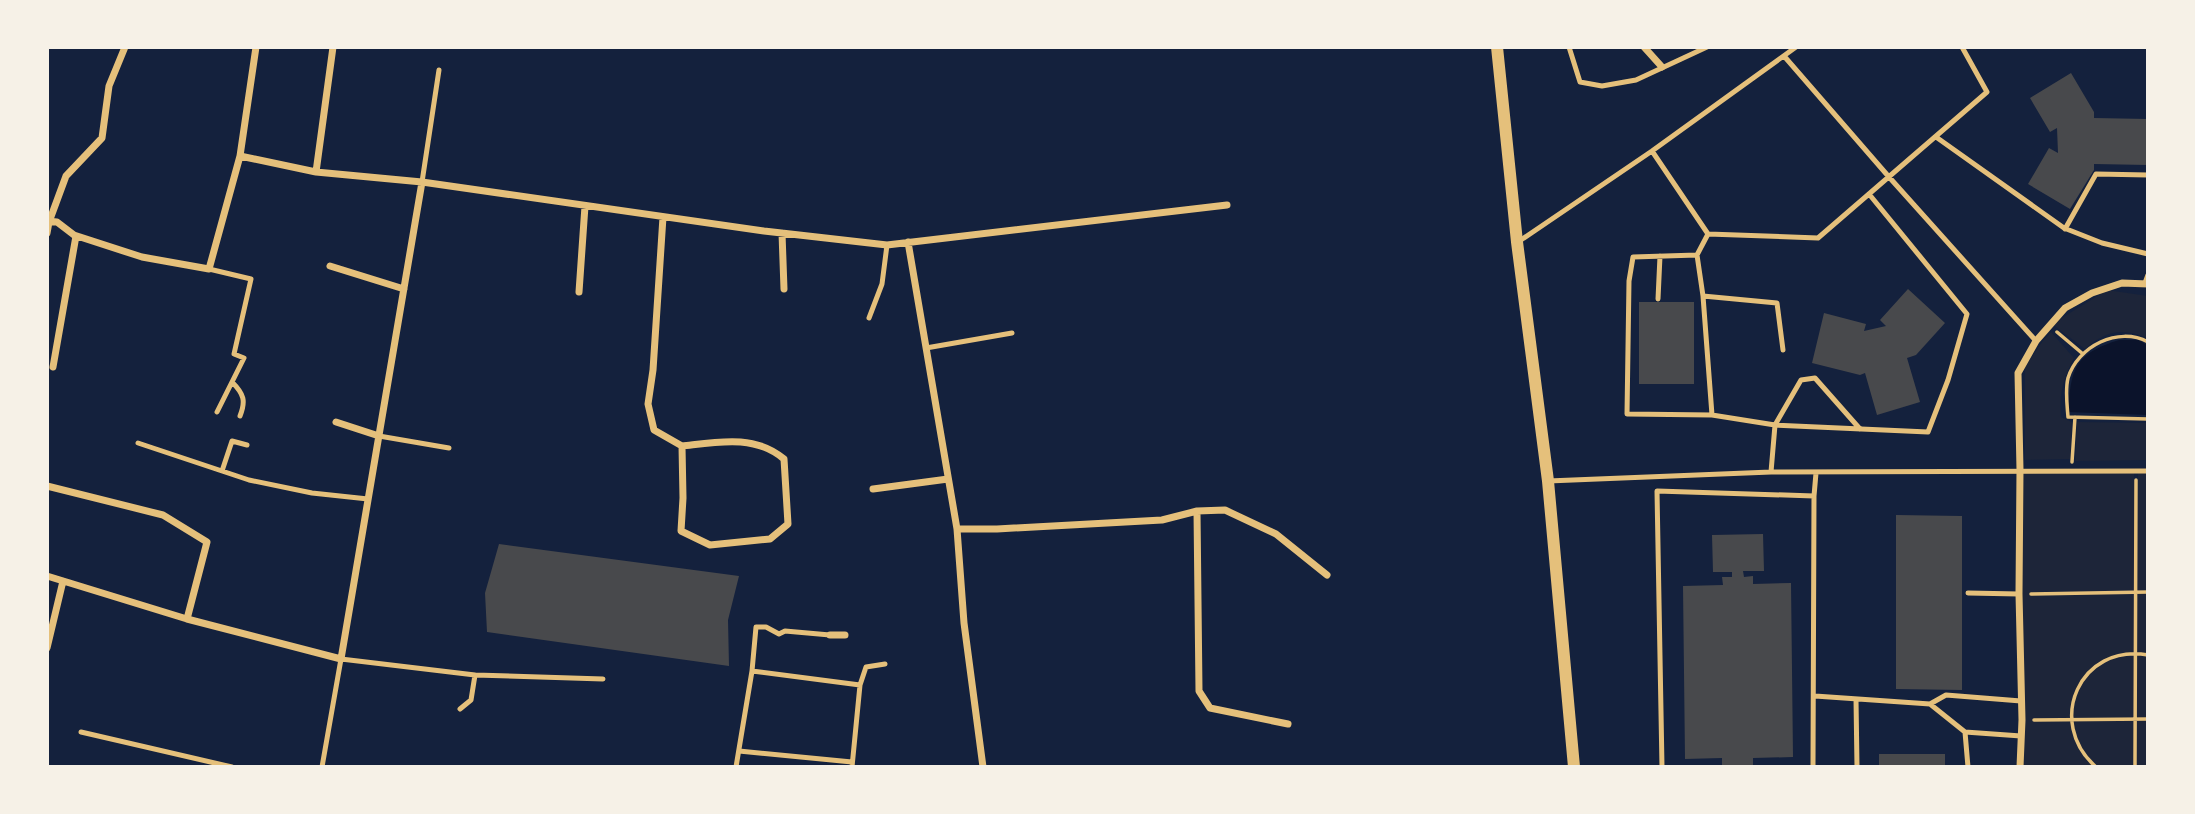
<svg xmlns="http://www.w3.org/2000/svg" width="2195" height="814" viewBox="0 0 2195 814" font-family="'Open Sans',sans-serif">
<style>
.green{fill:#1d2539}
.water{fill:#0b132b}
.building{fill:#48494c}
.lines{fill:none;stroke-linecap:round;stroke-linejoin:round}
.path{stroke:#e5c07b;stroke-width:3.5}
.service{stroke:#e5c07b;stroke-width:5}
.minor{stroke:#e5c07b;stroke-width:7}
.tertiary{stroke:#e5c07b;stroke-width:12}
</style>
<rect width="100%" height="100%" fill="#14213d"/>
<path class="green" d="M2107 290 2148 296V338C2122 328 2107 330 2085 349L2052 324Z
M2051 332 2074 358C2063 378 2059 395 2061 417L2072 422 2070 459 2025 460V367L2042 342Z
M2077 422 2148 423V460L2075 461Z
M2021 471 2134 473 2135 558 2138 473H2148V767H2020Z"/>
<path class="water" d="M2119 340H2139L2148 346V415L2068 412C2071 367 2075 354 2119 340Z"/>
<path class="building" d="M2071 73 2094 112V118L2148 119V165L2094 164V170L2070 209 2028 184 2049 148 2058 153 2057 128 2050 132 2030 98Z
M1908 289 1945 323 1916 355 1907 358 1920 402 1877 415 1865 373 1860 375 1812 363 1824 313 1866 324 1864 331 1886 326 1880 320Z
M1639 302H1694V384H1639Z
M1896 515 1962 516V690L1896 689Z
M1763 534 1764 571H1743L1744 577 1753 576V584L1791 583 1793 757 1753 758V765L1744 767 1722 766V758L1685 759 1683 586 1723 585 1722 577H1732V572H1713L1712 535Z
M499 544 739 576 728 620 729 666 487 632 485 593Z
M1879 754H1945V767H1879Z"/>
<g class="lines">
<path class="path" d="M2057 332 2083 354
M2148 342C2118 326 2078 346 2068 378 2065 390 2067 404 2068 417L2148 419
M2072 462 2075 417
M2031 594 2148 592
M2034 720 2148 719
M2096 767C2045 722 2080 643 2148 655
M2135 767 2136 480"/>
<path class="service" d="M1569 47 1580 82 1602 86 1636 80 1707 47
M1784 56 1889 177 2036 341
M1936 137 2064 228 2102 243 2148 254
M1652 151 1708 234
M422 182 439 70
M2065 229 2096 174 2148 175
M1708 234 1818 238 1987 92 1962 47
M1708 234 1697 255 1703 296 1712 415
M1518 242 1652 151 1796 47
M1697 255 1633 257 1629 281 1627 414 1712 415 1775 425 1771 472
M209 269 251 279 234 354 244 358 217 412
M2145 283 2148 275
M1703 296 1777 303 1783 350
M1658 299 1660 256
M869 318 882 284 887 245
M926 348 1012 333
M232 382C244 394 246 401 240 416
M1860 429 1815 378 1801 380 1775 425 1928 432 1948 380 1967 314 1869 194
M379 436 449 448
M138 443 249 480 312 493 368 499
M222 471 232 441 247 445
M1548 481 1771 472 2148 471
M1968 593 2019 594
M830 635 785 631 779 634 766 627H756L752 671 860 685
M1815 696 1930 704 1946 695 2021 701
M1856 699 1857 767
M1930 704 1965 732 2021 736
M460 709 471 700 475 675
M81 732 232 767
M1965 732 1968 767
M739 751 852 762
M322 767 341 659 475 675 603 679
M736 767 752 671
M852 767 860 685 866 667 885 664
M1662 767 1657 491 1814 496
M1813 767 1814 496 1816 473"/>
<path class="minor" d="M1644 47 1662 67
M240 156 256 47
M316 172 333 47
M663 217 653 370 648 404 654 430 682 446 683 498 681 531 710 545 770 539 788 524 784 459C755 434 717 442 682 446
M47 221 57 222 74 235 142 257 209 269 240 156 316 172 422 182 764 231 887 245 1227 205
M47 233 49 222 66 176 102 138 109 86 125 47
M782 233 784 289
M908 242 957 529 964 623 983 767
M330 266 404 289
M579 292 585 206
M53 367 76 236
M336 422 379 436
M47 486 163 515 207 542 187 619
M873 489 948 479
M1197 511 1199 691 1210 708 1288 724
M957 529H997L1162 520 1197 511 1225 510 1276 534 1327 575
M47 576 187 619 341 659 422 182
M830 635H845
M47 648 63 581
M2020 767 2022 720 2019 594 2020 470 2018 373 2036 341 2065 308 2092 293 2122 283 2148 284"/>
<path class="tertiary" d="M1497 47 1517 242 1548 481 1574 767"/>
</g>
<rect width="2195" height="814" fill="none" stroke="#f6f1e7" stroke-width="98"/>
</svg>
